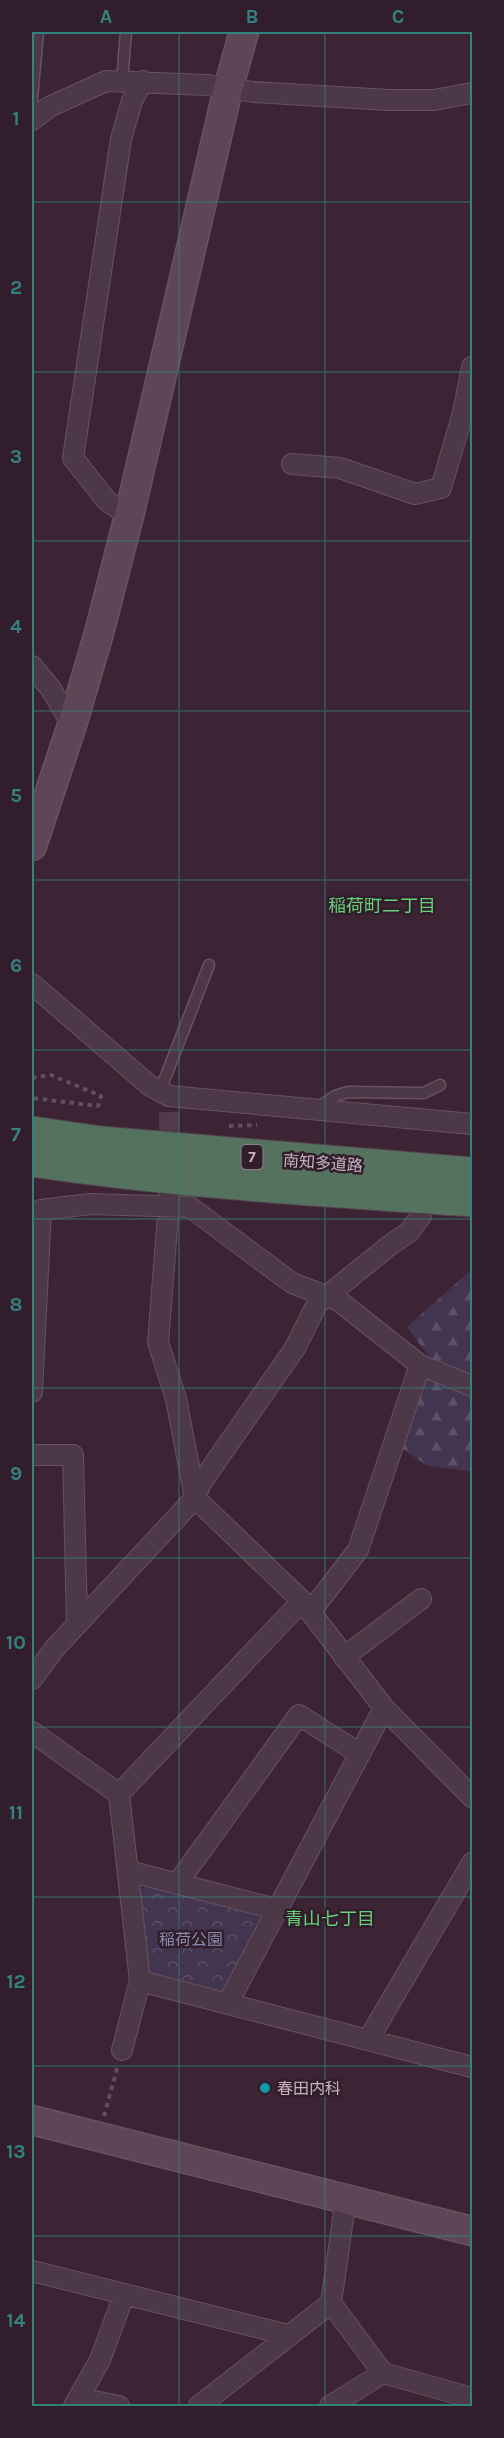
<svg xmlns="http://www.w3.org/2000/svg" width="504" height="2438" viewBox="0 0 504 2438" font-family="Karla,'Noto Sans JP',sans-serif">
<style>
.forest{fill:url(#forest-firs)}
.park{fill:url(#park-crowns)}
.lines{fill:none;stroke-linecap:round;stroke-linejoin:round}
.street-tunnel{stroke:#513a4a;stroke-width:20;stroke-dasharray:20 10;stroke-linecap:butt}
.lane-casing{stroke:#675361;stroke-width:13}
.street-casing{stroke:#675361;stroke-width:22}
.secondary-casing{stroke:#675361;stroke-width:31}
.highway-casing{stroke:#54404e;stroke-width:35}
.path{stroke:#624f64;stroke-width:4;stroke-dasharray:4.5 4.5;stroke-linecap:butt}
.lane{stroke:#4c3846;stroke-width:10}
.street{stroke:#4c3846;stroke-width:20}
.secondary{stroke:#5f4656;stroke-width:28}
.highway{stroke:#55725f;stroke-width:33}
.grid{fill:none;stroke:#34827f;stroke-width:1.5;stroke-opacity:0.55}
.culture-dot{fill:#0f9aa8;stroke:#311d2b;stroke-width:2}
.labels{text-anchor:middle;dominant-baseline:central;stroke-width:5;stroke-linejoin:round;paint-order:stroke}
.shield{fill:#311d2b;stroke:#9b8794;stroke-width:1.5}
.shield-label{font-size:15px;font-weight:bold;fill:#c8b4c1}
.street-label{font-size:16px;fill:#c8b4c1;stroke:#311d2b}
.park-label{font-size:16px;fill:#898bad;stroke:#311d2b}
.poi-label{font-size:16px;fill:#c8b4c1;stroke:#311d2b;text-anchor:start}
.neighbourhood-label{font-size:18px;fill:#66d177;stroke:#311d2b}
.neatline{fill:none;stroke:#34827f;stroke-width:2}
.grid-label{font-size:20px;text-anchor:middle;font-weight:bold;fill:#34827f}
</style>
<defs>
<pattern id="forest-firs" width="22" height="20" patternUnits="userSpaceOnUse" patternTransform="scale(1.5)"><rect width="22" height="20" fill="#43344f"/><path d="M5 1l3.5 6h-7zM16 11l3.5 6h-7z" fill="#5d4f67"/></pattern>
<pattern id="park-crowns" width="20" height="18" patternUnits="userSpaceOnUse" patternTransform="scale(1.5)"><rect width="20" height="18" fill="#43344f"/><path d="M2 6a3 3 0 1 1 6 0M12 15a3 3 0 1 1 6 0" fill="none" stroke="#5d4f67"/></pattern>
</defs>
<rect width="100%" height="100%" fill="#3c2435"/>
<path class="forest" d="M472 1269V1472L426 1465 400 1447 429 1357 407 1327Z"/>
<path class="park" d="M148 1883 259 1912 261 1919 226 1988 217 1992 153 1974 147 1969 139 1892Z"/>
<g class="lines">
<path class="street-tunnel" d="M169 1112 170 1157"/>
<defs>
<path id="lane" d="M122 81 126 32
M33 118 32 98 38 32
M160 1091 209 965
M315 1110 335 1096 348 1092 424 1093 440 1085"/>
<path id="street" d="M32 120 49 107 106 81 208 85 253 92 388 100H434L472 93
M292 464 340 468 415 494 441 488 463 413 472 367
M129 516 107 501 73 458 121 139 132 101 143 81
M32 666 51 689 72 725
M32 984 149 1085 169 1096 472 1124
M170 1190 158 1342 176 1399 195 1498 302 1601 384 1708 472 1797
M32 1392 41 1210 90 1204 190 1207 292 1283 339 1301 420 1365 472 1386
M32 1455H73L77 1624
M311 1611 358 1550 420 1365
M344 1657 421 1599
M32 1679 55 1648 195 1498 201 1483 295 1348 317 1304 390 1245 409 1232 421 1216
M32 1732 119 1794
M128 1871 276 1909
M177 1884 299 1715 360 1754
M140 1981 472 2067
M228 2003 384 1708
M368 2040 472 1863
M122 2050 140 1981 119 1794 302 1601
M346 2198 331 2303 383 2373 472 2398
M32 2271 288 2335
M79 2398 119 2406
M74 2406 100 2360 124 2295
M199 2406 331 2303
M330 2406 383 2373"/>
<path id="secondary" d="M32 846 72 725 99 633 129 516 228 89 244 32
M32 2120 472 2231"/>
<path id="highway" d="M32 1133 101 1143 472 1174
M32 1160C178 1182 325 1190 472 1200"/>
</defs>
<use href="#lane" class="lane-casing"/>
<use href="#street" class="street-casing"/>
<use href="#secondary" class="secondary-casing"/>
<use href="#highway" class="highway-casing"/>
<path class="path" d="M32 1078 51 1075 101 1096 98 1106 32 1098
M229 1126 257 1125
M104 2116 118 2065"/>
<use href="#lane" class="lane"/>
<use href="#street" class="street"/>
<use href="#secondary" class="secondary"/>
<use href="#highway" class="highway"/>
</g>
<path class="grid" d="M179 32V2406M325 32V2406M32 202H472M32 372H472M32 541H472M32 711H472M32 880H472M32 1050H472M32 1219H472M32 1388H472M32 1558H472M32 1727H472M32 1897H472M32 2066H472M32 2236H472"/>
<circle class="culture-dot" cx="265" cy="2088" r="6"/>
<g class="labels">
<rect class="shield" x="241.5" y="1145" width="21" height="24" rx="4.5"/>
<g class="shield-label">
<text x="252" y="1157">7</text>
</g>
<g class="street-label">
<text transform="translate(323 1163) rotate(4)">南知多道路</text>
</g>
<g class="park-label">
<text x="191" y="1939">稲荷公園</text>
</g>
<g class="poi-label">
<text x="277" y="2088">春田内科</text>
</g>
<g class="neighbourhood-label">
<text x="382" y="906">稲荷町二丁目</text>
<text x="330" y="1919">青山七丁目</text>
</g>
</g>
<rect width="504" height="2438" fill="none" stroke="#311d2b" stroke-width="66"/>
<rect x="33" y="33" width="438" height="2372" class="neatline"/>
<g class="grid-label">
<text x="106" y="23">A</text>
<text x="252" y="23">B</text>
<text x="398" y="23">C</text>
<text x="16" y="125">1</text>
<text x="16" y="294">2</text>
<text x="16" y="463">3</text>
<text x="16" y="633">4</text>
<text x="16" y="802">5</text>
<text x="16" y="972">6</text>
<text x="16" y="1141">7</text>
<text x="16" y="1311">8</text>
<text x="16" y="1480">9</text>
<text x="16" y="1649">10</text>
<text x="16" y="1819">11</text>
<text x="16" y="1988">12</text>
<text x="16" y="2158">13</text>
<text x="16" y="2327">14</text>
</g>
</svg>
